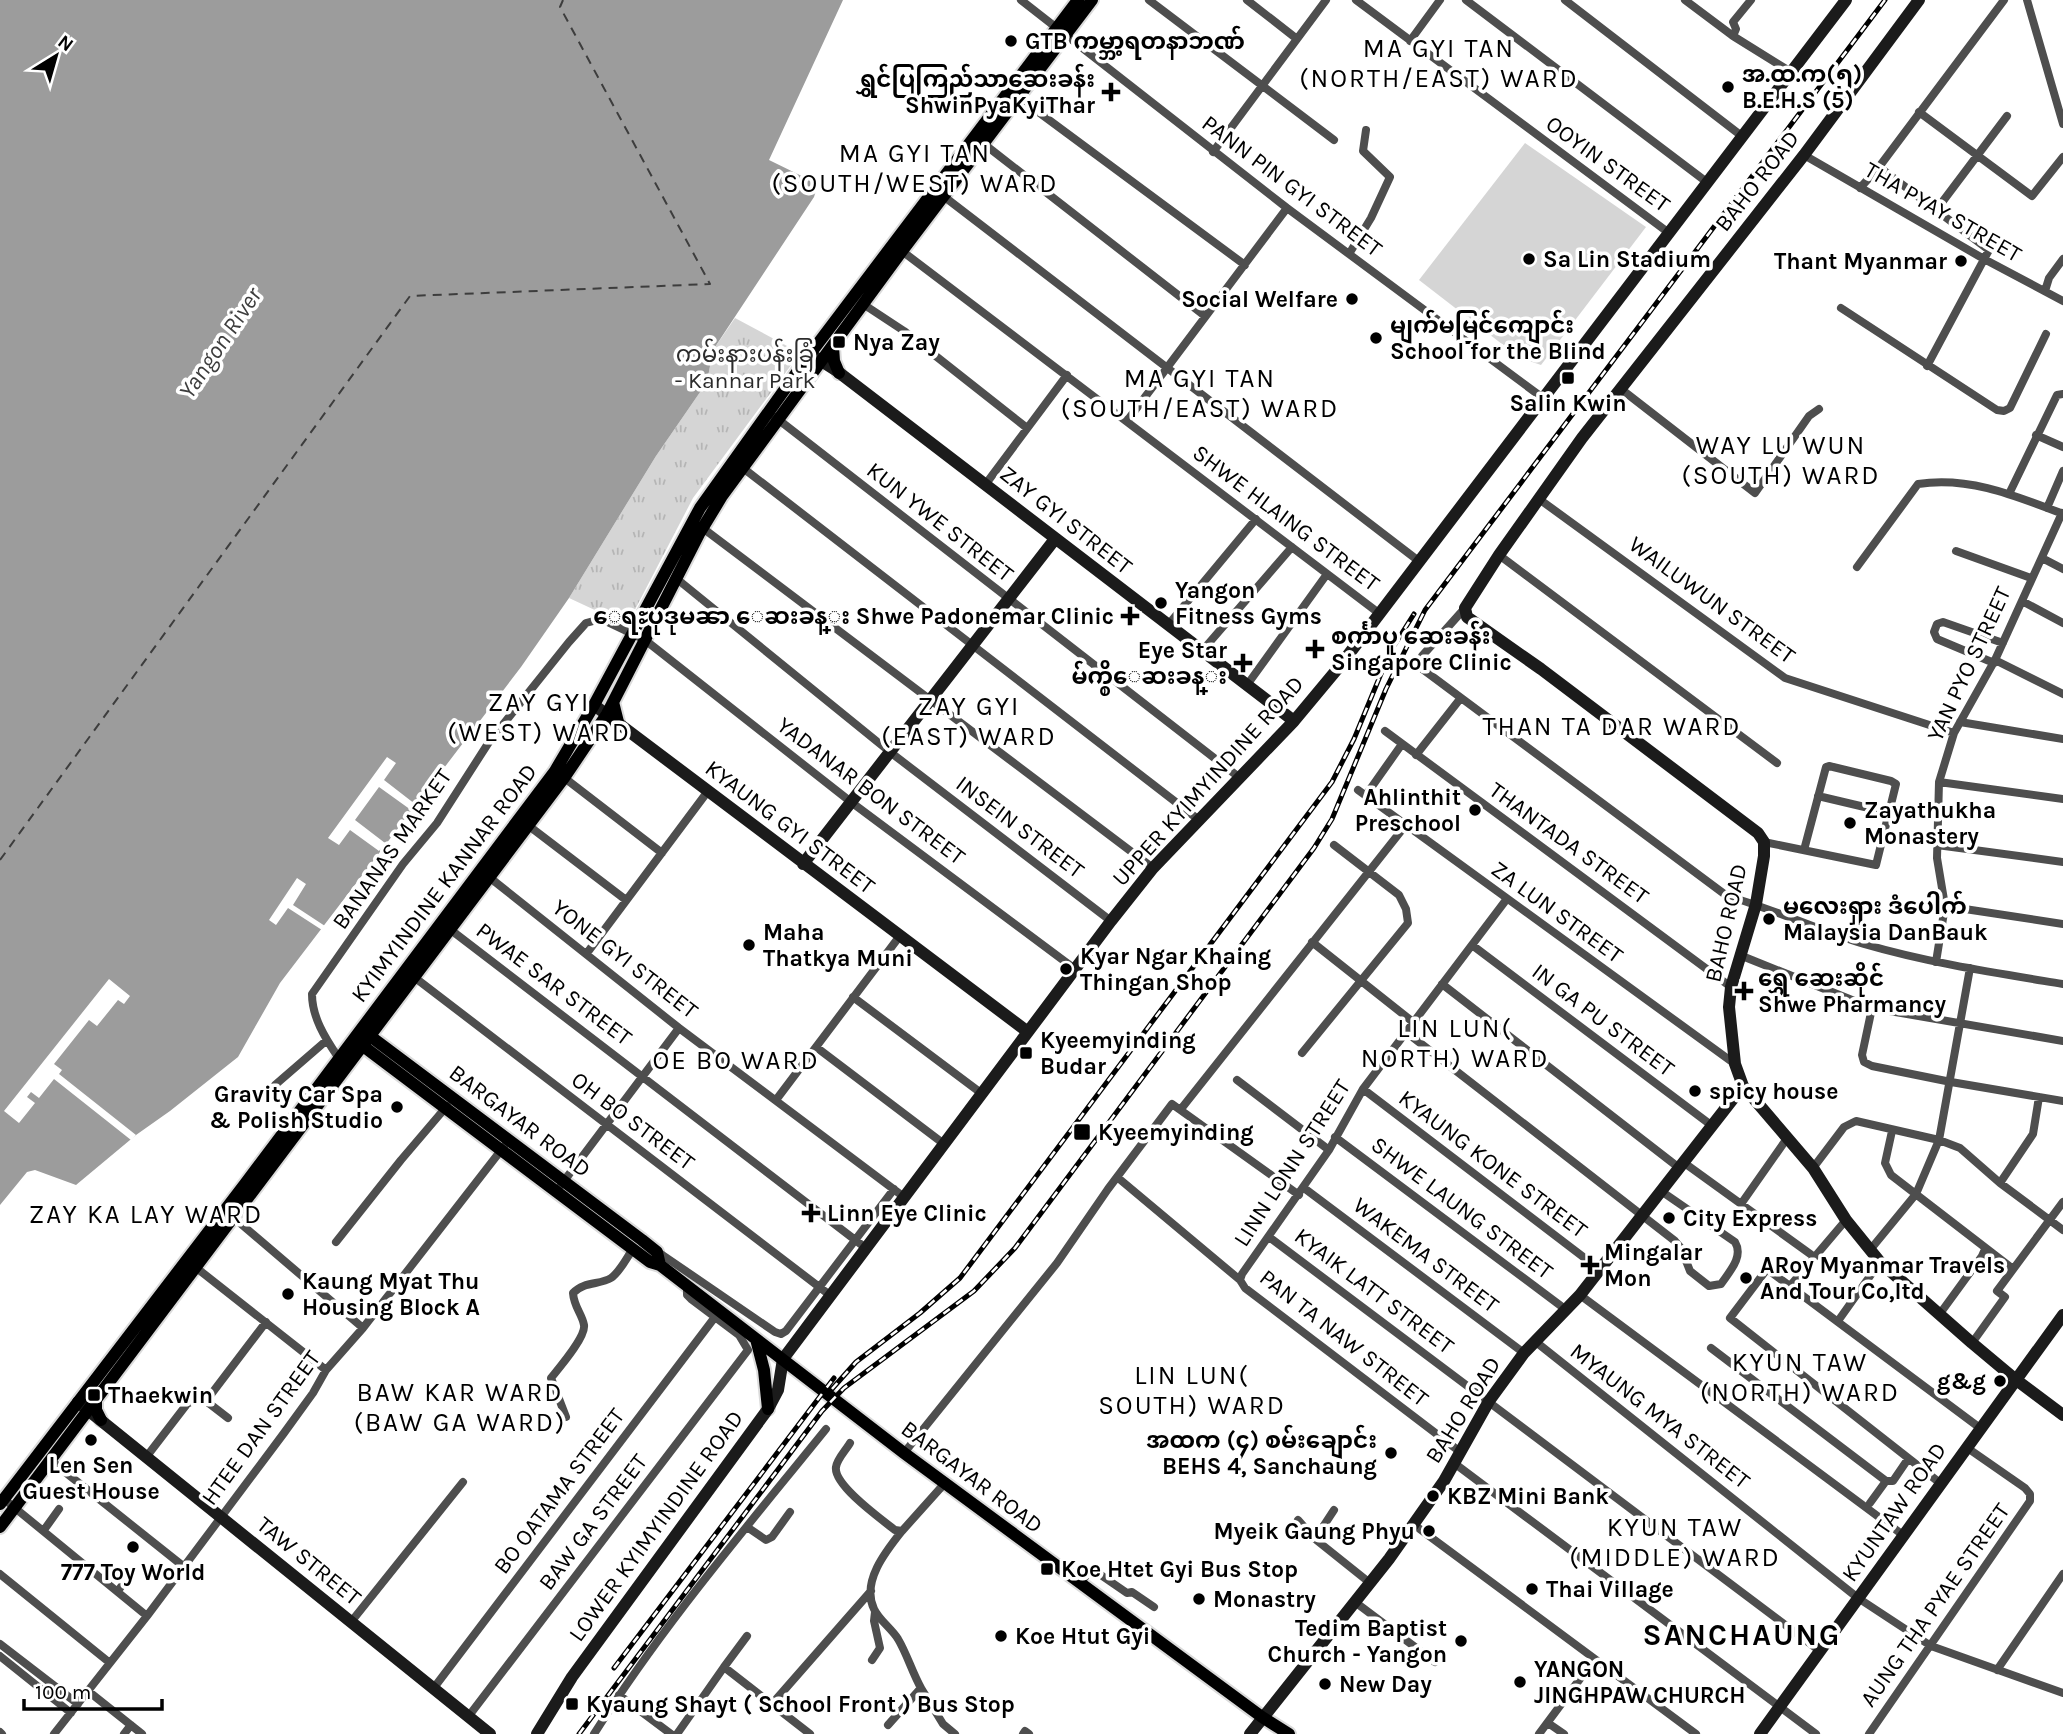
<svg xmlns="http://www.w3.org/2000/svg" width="2063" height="1734" viewBox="0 0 2063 1734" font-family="Karla,'Noto Sans Myanmar',sans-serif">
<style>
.grass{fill:#d5d5d5}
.park{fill:url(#park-tufts)}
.water{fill:#9c9c9c}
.pier{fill:#fff}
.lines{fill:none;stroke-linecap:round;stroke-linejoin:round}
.ferry{stroke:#3d3d3d;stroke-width:2;stroke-dasharray:9 7;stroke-linecap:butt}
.primary-casing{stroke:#dbdbdb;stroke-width:16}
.street{stroke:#4e4e4e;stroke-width:8}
.secondary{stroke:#1b1b1b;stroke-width:12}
.primary{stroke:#000;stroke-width:12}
.rail-casing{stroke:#000;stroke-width:5}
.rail{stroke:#fff;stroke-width:2.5;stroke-dasharray:8;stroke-linecap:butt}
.poi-dot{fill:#000;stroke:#fff;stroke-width:2.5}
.labels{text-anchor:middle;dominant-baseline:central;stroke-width:7;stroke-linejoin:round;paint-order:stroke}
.poi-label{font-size:23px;font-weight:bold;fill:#000;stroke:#fff;text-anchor:start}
.street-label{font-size:23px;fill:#000;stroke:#fff}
.park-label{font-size:23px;fill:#2c2c2c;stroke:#fff}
.water-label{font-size:24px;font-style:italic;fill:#3d3d3d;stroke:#fff}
.quarter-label{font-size:26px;letter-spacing:2px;fill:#000;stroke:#fff}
.district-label{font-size:30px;font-weight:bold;letter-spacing:2px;fill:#000;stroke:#fff}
</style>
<defs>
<pattern id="park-tufts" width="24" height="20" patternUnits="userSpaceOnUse" patternTransform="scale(1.75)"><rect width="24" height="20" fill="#d5d5d5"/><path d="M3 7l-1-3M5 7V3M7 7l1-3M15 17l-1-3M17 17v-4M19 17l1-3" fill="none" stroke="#b5b5b5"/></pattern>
</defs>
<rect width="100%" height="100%" fill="#fff"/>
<path class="grass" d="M1525 143 1646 227 1541 365 1520 358 1419 280Z"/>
<path class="park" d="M735 318 800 353 693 498 627 625 569 598 656 456 707 382 713 350Z"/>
<path class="water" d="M0 0H843L769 160 818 184 814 197 713 350 707 382 656 456 569 598 521 667 280 983 238 1057 170 1111 136 1135 76 1185 35 1170 27 1172 0 1205Z"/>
<path class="pier" d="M387 757 396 763 384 780 415 804 411 810 379 787 355 820 385 843 379 851 350 830 339 845 328 838Z
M297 878 306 884 293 905 325 926 322 930 288 908 276 925 269 920Z
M109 979 130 996 124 1004 118 1000 97 1026 89 1020 54 1064 62 1070 59 1074 136 1135 131 1140 54 1079 39 1098 31 1092 27 1097 35 1103 19 1123 4 1111Z"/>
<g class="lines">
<path class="ferry" d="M0 860 410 296 710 284 560 7 563 0"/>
<defs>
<path id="primary" d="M833 347 834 361 839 373
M600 726 618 722 613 702
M366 1033 642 1240 657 1252 660 1265
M359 1043 650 1262 660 1265 904 1453 1262 1717 1289 1734
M756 1339 764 1370 768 1409
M96 1400V1410L101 1420
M0 1504 245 1184 555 771 594 705 700 508 810 354 1078 0
M0 1527 564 778 607 714 699 534 722 496 902 251 1092 0"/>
</defs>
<use href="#primary" class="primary-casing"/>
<path class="street" d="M1021 0 1287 208 1543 398
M1149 0 1334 140
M1247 0 1297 39
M1356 0 1669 233
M1466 0 1708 183
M1565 0 1743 137
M1685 0 1733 36 1791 72
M2027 0 2063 124
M1733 36 1736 29 1733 22 1751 0
M1410 41 1440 0
M1018 97 1245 265
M1919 112 2032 196 2063 157
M984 144 1205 316
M1213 152 1326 0
M1804 155 1984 259 2063 301
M1879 167 1989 250 1927 366
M1860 188 1879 167 2004 0
M942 195 1420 562
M1937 209 2007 116
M902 251 1380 614
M1349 254 1371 218 1390 177 1363 151 1366 130
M2045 291 2049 278 2063 259
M863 304 904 331 1027 428
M1841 308 1997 410 2004 411 2010 408 2046 334
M1621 389 1755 493 1809 416 1819 409
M775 417 1240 778
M1127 421 1287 208
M2036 435 2063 447
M743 468 1199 820
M985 485 1067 375
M2009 494 2057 395 2063 394
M1539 499 1785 678 1954 733
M2047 508 2063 471
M700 526 1153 868
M1956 551 2031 578
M1499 555 1777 763
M2042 558 2063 569
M1857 567 1918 484C1969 476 2016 496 2063 514
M677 579 890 752 1111 921
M2022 601 2063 623
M1465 608 1422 656 1420 662 1421 668 1727 896C1774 909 1817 930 1864 944 1929 963 1996 973 2063 984
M1168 625 1256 519
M1202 651 1292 547
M1995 660 2063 694
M1994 663 1937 639 1934 632 1937 624 1943 622 2003 643
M1247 685 1327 574
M1960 722 2063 739
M1385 731 1731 987
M1416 755 1460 699
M562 776 662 853
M1939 782 2063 799
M1358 790 1735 1064
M1366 795 1402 744
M1818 796 1890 813
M529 826 626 900
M1764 842 1876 865 1896 784 1891 781 1829 766 1826 767 1804 850
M1937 845 2063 862
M489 877 679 1028 904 1197
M1945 906 2063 924
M447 927 867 1249
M1312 942 1413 1022
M1472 945 1711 1125
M587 953 708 791
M1742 956 1872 1008 2063 1041
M1936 962 1945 906 1937 858 1939 782 1954 733 1995 660 2062 513
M414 977 831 1296
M1442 984 1678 1167
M853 997 981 1093
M1872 1008 1862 1055 1864 1062 1872 1066 1951 1082 2063 1101
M1406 1032 1675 1241 1681 1248 1690 1271 1709 1286 1721 1284C1729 1272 1744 1257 1735 1242L1661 1191
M816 1047 944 1144
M1302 1053 1408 923 1406 909 1399 895 1334 845
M338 1057C325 1038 312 1017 312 994L403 864 437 823 489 742 569 642 586 623 601 619 645 640 851 802 1075 969
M1237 1080 1329 1150
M275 1085 327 1040
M1363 1089 1599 1269
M776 1100 899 937
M1181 1109 1405 826
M1892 1131 1885 1163 1891 1175 2013 1269
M1335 1137 1565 1309
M1683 1162 1813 1256
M1813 1168 1844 1127 1856 1121 1939 1140 1960 1148 2000 1183 2063 1230
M1117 1177 1240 1280 1245 1288 1459 1451
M2000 1183 2033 1134 2039 1097
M561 1185 679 1028
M1304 1188 1524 1353
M1741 1204 1788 1137
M234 1218 363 1328
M1269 1237 1820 1651
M336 1242 401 1160 447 1106
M1870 1250 1916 1194 1939 1140 1970 968
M658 1252 775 1332 781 1334 786 1331 894 1189
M194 1266 326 1370
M1240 1280 1242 1274 1329 1150 1363 1089 1506 900
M1790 1286 1846 1220
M1580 1295 1903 1535
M1939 1315 1982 1256 1985 1249
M1838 1321 1880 1262
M1536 1342 1858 1598 1931 1646 2063 1693
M1972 1343 2005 1297 1997 1291 2063 1202
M1711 1348 1886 1481H1893L1908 1459
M206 1401 228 1418
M566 1417 551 1378C559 1368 586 1337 584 1325 582 1314 574 1307 573 1293 584 1281 600 1285 611 1278 620 1272 627 1257 633 1249
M850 1443C846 1450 837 1459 836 1467 833 1485 881 1519 895 1530L902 1531C886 1551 861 1582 874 1609 879 1620 891 1628 898 1639 907 1654 912 1672 921 1688L888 1725
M904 1453 1057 1263 1108 1189 1172 1104 1299 1195
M147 1456 187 1404 194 1400 206 1401 266 1322
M50 1460 183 1566
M1454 1463 1816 1734
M1940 1483 1730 1318 1767 1269 1980 1428
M4 1499 147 1616
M1870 1503 1886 1481
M1298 1520 1315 1539 1370 1583
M1413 1524 1696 1734
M747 1527 766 1540 772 1537 790 1512
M44 1530 59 1509
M902 1531 945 1483
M1315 1539 1334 1510
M0 1574 110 1663
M1080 1583 1091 1570 1095 1571 1127 1593 1132 1592 1154 1607
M118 1591 132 1571
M1355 1602 1435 1662
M351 1622 463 1482
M0 1644 78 1704
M0 1656 71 1713
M872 1660 880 1648 874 1621 875 1612
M724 1667 747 1636
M1997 1670 2063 1574
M921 1688 943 1724 955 1734
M433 1689 715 1317
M88 1691 142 1734
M619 1695 671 1734
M772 1704 871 1591
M468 1717 748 1350 739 1335 691 1299 687 1295V1286
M1548 1723 1564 1734
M0 1732 2 1734
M54 1734 147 1616 284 1433 313 1393 326 1370 363 1328 509 1140
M124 1734 131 1725
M594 1734C662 1626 746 1528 826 1429
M677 1734 724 1667 810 1734
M1023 1734 1025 1731 1029 1734
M1539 1734 1594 1660
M1869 1734 2030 1501V1494L2025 1488 1966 1447"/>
<path class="secondary" d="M1919 0 1804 155 1582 438 1499 555 1465 608 1467 617 1541 669 1758 833 1764 842V856L1756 904 1731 987 1729 1007 1735 1064 1743 1086 1813 1168 1846 1220 1880 1262 1972 1343 2015 1379 2063 1415
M812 355 837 371 1294 721
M594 705 1028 1032
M803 864 1055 539
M78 1402 490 1734
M537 1734 572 1677 768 1409 778 1390 783 1359 1111 921 1153 868 1294 721 1339 667 1846 0
M1250 1734 1389 1559 1444 1481 1489 1401 1524 1353 1580 1295 1743 1086
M1760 1734 2063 1315"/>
<use href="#primary" class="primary"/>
<defs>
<path id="rail" d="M832 1389 856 1362 920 1313 960 1278 1332 782 1354 739 1390 652 1414 614
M614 1668 834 1378
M579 1734 822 1411 844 1388 974 1291 1015 1248 1314 848 1332 819 1386 689 1425 610 1885 0"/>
</defs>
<use href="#rail" class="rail-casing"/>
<use href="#rail" class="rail"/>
</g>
<g class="poi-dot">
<circle cx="1011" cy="41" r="7"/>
<circle cx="1728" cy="87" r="7"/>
<path d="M1107.5 81.5h7v7h7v7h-7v7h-7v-7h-7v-7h7z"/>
<circle cx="1529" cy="259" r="7"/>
<circle cx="1961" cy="261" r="7"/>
<circle cx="1352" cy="299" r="7"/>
<circle cx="1376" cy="338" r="7"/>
<rect x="832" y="335" width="14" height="14" rx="3.5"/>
<rect x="1561" y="371" width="14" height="14" rx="3.5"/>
<circle cx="1161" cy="603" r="7"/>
<path d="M1126.5 605.5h7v7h7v7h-7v7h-7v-7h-7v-7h7z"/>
<path d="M1311.5 638.5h7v7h7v7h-7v7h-7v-7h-7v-7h7z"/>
<path d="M1239.5 652.5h7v7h7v7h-7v7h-7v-7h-7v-7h7z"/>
<circle cx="1475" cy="810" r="7"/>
<circle cx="1850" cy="823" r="7"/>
<circle cx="1769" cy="919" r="7"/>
<circle cx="749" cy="945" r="7"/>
<circle cx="1066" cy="969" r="7"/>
<path d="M1740.5 980.5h7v7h7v7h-7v7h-7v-7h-7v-7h7z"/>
<rect x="1019" y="1046" width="14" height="14" rx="3.5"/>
<circle cx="1695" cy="1091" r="7"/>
<circle cx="397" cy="1107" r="7"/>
<rect x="1073" y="1123" width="18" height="18" rx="3.5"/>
<path d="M807.5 1202.5h7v7h7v7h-7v7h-7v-7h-7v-7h7z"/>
<circle cx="1669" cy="1218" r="7"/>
<path d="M1586.5 1254.5h7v7h7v7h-7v7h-7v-7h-7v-7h7z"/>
<circle cx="1746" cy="1278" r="7"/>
<circle cx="288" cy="1294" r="7"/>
<circle cx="2000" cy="1381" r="7"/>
<rect x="87" y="1388" width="14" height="14" rx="3.5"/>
<circle cx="91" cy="1440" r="7"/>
<circle cx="1391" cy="1453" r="7"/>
<circle cx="1433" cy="1496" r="7"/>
<circle cx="1429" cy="1531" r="7"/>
<circle cx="133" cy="1547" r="7"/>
<rect x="1040" y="1562" width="14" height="14" rx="3.5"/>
<circle cx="1532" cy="1589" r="7"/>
<circle cx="1199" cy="1599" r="7"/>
<circle cx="1001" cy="1636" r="7"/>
<circle cx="1461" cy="1641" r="7"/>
<circle cx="1520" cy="1682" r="7"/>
<circle cx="1325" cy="1684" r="7"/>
<rect x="565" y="1697" width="14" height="14" rx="3.5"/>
</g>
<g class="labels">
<g class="poi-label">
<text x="1025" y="41">GTB ကမ္ဘာ့ရတနာဘဏ်</text>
<text x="1742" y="74">အ.ထ.က(၅)<tspan x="1742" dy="26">B.E.H.S (5)</tspan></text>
<text x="1095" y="79" text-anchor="end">ရွှင်ပြကြည်သာဆေးခန်း<tspan x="1095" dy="26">ShwinPyaKyiThar</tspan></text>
<text x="1543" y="259">Sa Lin Stadium</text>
<text x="1947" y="261" text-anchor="end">Thant Myanmar</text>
<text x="1338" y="299" text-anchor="end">Social Welfare</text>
<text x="1390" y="325">မျက်မမြင်ကျောင်း<tspan x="1390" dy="26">School for the Blind</tspan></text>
<text x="853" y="342">Nya Zay</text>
<text x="1568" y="403" text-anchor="middle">Salin Kwin</text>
<text x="1175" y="590">Yangon<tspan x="1175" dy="26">Fitness Gyms</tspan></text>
<text x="1114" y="616" text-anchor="end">ေရႊပုဒုမၼာ ေဆးခန္း Shwe Padonemar Clinic</text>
<text x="1331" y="636">စင်္ကာပူ ဆေးခန်း<tspan x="1331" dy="26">Singapore Clinic</tspan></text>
<text x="1227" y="650" text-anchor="end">Eye Star<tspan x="1227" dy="26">မ်က္စိေဆးခန္း</tspan></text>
<text x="1461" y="797" text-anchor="end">Ahlinthit<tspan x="1461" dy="26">Preschool</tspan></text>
<text x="1864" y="810">Zayathukha<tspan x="1864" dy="26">Monastery</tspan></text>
<text x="1783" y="906">မလေးရှား ဒံပေါက်<tspan x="1783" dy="26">Malaysia DanBauk</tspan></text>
<text x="763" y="932">Maha<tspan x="763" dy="26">Thatkya Muni</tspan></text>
<text x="1080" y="956">Kyar Ngar Khaing<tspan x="1080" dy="26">Thingan Shop</tspan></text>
<text x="1758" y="978">ရွှေ ဆေးဆိုင်<tspan x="1758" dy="26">Shwe Pharmancy</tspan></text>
<text x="1040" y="1040">Kyeemyinding<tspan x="1040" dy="26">Budar</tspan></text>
<text x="1709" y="1091">spicy house</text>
<text x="383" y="1094" text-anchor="end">Gravity Car Spa<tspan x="383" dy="26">&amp; Polish Studio</tspan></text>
<text x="1098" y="1132">Kyeemyinding</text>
<text x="827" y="1213">Linn Eye Clinic</text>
<text x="1683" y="1218">City Express</text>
<text x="1604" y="1252">Mingalar<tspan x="1604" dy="26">Mon</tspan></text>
<text x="1760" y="1265">ARoy Myanmar Travels<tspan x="1760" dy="26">And Tour Co,ltd</tspan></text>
<text x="302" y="1281">Kaung Myat Thu<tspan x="302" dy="26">Housing Block A</tspan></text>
<text x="1986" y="1381" text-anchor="end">g&amp;g</text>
<text x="108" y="1395">Thaekwin</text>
<text x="1377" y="1440" text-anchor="end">အထက (၄) စမ်းချောင်း<tspan x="1377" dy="26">BEHS 4, Sanchaung</tspan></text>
<text x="91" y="1465" text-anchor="middle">Len Sen<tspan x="91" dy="26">Guest House</tspan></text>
<text x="1447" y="1496">KBZ Mini Bank</text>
<text x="1415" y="1531" text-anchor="end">Myeik Gaung Phyu</text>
<text x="1061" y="1569">Koe Htet Gyi Bus Stop</text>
<text x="133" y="1572" text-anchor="middle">777 Toy World</text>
<text x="1546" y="1589">Thai Village</text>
<text x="1213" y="1599">Monastry</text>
<text x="1447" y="1628" text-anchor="end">Tedim Baptist<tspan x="1447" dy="26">Church - Yangon</tspan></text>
<text x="1015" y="1636">Koe Htut Gyi</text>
<text x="1534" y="1669">YANGON<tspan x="1534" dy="26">JINGHPAW CHURCH</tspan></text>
<text x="1339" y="1684">New Day</text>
<text x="586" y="1704">Kyaung Shayt ( School Front ) Bus Stop</text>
</g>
<g class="street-label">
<text transform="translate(1608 164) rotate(36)">OOYIN STREET</text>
<text transform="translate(1757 181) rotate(-52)">BAHO ROAD</text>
<text transform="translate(1292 186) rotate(37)">PANN PIN GYI STREET</text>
<text transform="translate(1943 212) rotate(30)">THA PYAY STREET</text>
<text transform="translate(1286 518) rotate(37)">SHWE HLAING STREET</text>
<text transform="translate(1066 520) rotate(38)">ZAY GYI STREET</text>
<text transform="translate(940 522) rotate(38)">KUN YWE STREET</text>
<text transform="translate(1712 600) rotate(36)">WAILUWUN STREET</text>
<text transform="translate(1969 664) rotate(-65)">YAN PYO STREET</text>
<text transform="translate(1208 781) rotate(-48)">UPPER KYIMYINDINE ROAD</text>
<text transform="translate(871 791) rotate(37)">YADANAR BON STREET</text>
<text transform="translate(790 827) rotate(37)">KYAUNG GYI STREET</text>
<text transform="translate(1020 827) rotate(37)">INSEIN STREET</text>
<text transform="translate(1569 843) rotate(36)">THANTADA STREET</text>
<text transform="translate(392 849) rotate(-55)">BANANAS MARKET</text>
<text transform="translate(444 883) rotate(-53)">KYIMYINDINE KANNAR ROAD</text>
<text transform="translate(1557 912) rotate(36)">ZA LUN STREET</text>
<text transform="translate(1726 923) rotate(-77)">BAHO ROAD</text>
<text transform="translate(625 959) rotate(38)">YONE GYI STREET</text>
<text transform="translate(554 984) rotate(37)">PWAE SAR STREET</text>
<text transform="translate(1603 1020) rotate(37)">IN GA PU STREET</text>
<text transform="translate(520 1121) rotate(37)">BARGAYAR ROAD</text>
<text transform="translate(633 1121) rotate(37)">OH BO STREET</text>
<text transform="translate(1292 1163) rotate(-57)">LINN LONN STREET</text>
<text transform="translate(1493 1164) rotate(37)">KYAUNG KONE STREET</text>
<text transform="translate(1462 1208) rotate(37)">SHWE LAUNG STREET</text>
<text transform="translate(1426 1255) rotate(37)">WAKEMA STREET</text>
<text transform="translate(1374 1291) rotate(37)">KYAIK LATT STREET</text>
<text transform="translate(1344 1338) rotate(38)">PAN TA NAW STREET</text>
<text transform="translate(1463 1410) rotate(-58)">BAHO ROAD</text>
<text transform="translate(1660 1416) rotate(38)">MYAUNG MYA STREET</text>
<text transform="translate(261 1428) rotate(-54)">HTEE DAN STREET</text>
<text transform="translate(972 1477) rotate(37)">BARGAYAR ROAD</text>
<text transform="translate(559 1491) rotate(-53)">BO OATAMA STREET</text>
<text transform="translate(1894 1512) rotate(-55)">KYUNTAW ROAD</text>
<text transform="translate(593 1522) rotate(-53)">BAW GA STREET</text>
<text transform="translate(656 1526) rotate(-54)">LOWER KYIMYINDINE ROAD</text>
<text transform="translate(309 1561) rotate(39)">TAW STREET</text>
<text transform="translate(1935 1605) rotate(-55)">AUNG THA PYAE STREET</text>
</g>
<g class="park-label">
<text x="745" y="354">ကမ်းနားပန်းခြံ<tspan x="745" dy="26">- Kannar Park</tspan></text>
</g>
<g class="water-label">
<text transform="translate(220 343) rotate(-56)">Yangon River</text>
</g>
<g class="quarter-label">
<text x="1439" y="48">MA GYI TAN<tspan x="1439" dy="30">(NORTH/EAST) WARD</tspan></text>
<text x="915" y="153">MA GYI TAN<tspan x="915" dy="30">(SOUTH/WEST) WARD</tspan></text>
<text x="1200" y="378">MA GYI TAN<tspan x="1200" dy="30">(SOUTH/EAST) WARD</tspan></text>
<text x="1781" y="445">WAY LU WUN<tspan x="1781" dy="30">(SOUTH) WARD</tspan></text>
<text x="539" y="702">ZAY GYI<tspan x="539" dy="30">(WEST) WARD</tspan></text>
<text x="969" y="706">ZAY GYI<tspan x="969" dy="30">(EAST) WARD</tspan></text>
<text x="1612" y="726">THAN TA DAR WARD</text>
<text x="1455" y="1028">LIN LUN(<tspan x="1455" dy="30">NORTH) WARD</tspan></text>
<text x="736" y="1060">OE BO WARD</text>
<text x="146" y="1214">ZAY KA LAY WARD</text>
<text x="1800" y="1362">KYUN TAW<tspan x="1800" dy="30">(NORTH) WARD</tspan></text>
<text x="1192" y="1375">LIN LUN(<tspan x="1192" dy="30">SOUTH) WARD</tspan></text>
<text x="460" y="1392">BAW KAR WARD<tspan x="460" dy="30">(BAW GA WARD)</tspan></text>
<text x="1675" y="1527">KYUN TAW<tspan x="1675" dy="30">(MIDDLE) WARD</tspan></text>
</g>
<g class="district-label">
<text x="1742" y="1635">SANCHAUNG</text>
</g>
</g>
<g transform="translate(56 56) rotate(37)" stroke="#ffffff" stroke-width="5" paint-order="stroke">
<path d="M0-5L12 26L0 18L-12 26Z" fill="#000000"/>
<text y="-10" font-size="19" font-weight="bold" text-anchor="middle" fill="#000000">N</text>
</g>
<path d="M24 1699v10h138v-10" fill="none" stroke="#000000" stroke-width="3.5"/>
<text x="35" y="1699" font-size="21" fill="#000000" stroke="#ffffff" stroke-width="5" paint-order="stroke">100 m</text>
</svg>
